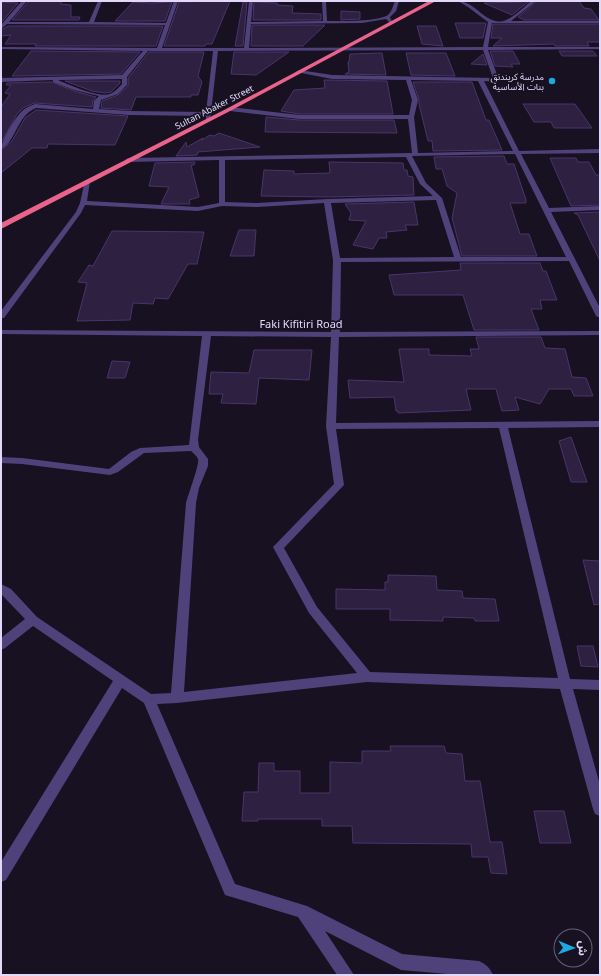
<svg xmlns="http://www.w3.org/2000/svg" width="601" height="976" viewBox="0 0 601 976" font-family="'Noto Sans','Noto Sans Arabic',sans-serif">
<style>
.building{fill:#2d2041;stroke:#49356a}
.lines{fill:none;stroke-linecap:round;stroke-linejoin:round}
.minor{fill:#4f427b;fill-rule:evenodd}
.highway{fill:#ea638a;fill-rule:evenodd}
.poi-dot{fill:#1ea8df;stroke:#171122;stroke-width:1.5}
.labels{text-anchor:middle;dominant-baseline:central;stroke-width:3.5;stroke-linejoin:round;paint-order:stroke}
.far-poi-label{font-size:9px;fill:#e2d8fa;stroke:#171122;text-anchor:end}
.far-street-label{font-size:9px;fill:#e2d8fa;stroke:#171122}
.street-label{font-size:11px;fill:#e2d8fa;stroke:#171122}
</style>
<rect width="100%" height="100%" fill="#171122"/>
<path class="building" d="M32 1H62L60 4 71 5V17H80L79 20H12L28 2Z
M230 1 212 44H206L205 46H164L179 2Z
M521 1H529L512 15 484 3 522 2Z
M537 1H579L584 8 591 9 599 20H524L518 17Z
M1 2 18 3 1 23Z
M133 2 150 3 172 2 165 21H115Z
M243 2H247L243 46H235Z
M254 2 277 3V5L293 6 292 13 321 14V20H253Z
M341 11 360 12V19L341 20Z
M455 23H486L483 38H460Z
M493 24H600V42H587L589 46H555L554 44 493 46 502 38H491Z
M252 25H325L303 46H251Z
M8 26H163L156 46H35L36 44H5L11 35 1 36V30Z
M417 26H436L443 46 422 44Z
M31 51 140 52 121 74 12 76Z
M490 51H513L520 64H511L513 67 495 66Z
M559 51H593L597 56H562Z
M149 52H204L198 76 202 82 198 95H191V97H136L131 110 101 108 102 101 118 95 128 86V78Z
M234 52H289L256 75 231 74Z
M382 53 386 75 345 74 349 72 348 62H349L350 54Z
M406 53H446L455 76 411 75Z
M483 54 487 65 471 64Z
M324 80 387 81 393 114H299L281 111 294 90 325 88Z
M65 81H120V83L111 92 105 93 92 91Z
M52 82 74 91 96 97 93 101 92 107 34 103 23 108 17 114 1 143V107L10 94 5 93 11 85H6L7 83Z
M413 82H472L486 120H489L502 150 433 151 432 141H428L419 104V100Z
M523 104H575L592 128H554L551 122H534Z
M36 110 128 116 115 145 48 144 47 148H32L1 173V150L12 141 25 118Z
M266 117 299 120H394L397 133 265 132Z
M219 133 260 147 198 152 197 155 176 156 186 142 187 147 203 138 202 140 210 135 214 136Z
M504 156 507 164H514L526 200V203H510L520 234H529L537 256H462L452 218 457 193 447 186 442 169H436L434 157Z
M550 158H576L578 162H589L596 175H600V205L571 206Z
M195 162 194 165H191L199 197 189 200 190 204H161L169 187 149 186 155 163Z
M329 162 403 163 404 170H407L408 176 413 177 414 195 328 197 261 196 264 170 294 171V174L330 173Z
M414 202 418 225H405L407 230 386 232 387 238H379L373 249 353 245 366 221 349 220 351 213 345 204Z
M600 212V261L578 215 574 213Z
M239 230H256L254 256H230Z
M112 231 204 232 197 264H188L168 299 155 298 153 304 133 303 130 320 77 321 87 283 78 282 89 265 93 266Z
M460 263H540L543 271H546L557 300H540L542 309H531L539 330H474L463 295H394L389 275 461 270Z
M476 337H541L545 348 565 349 572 377 586 378 593 396H574L571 389H549L540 404 515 397 519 410 502 411 496 389H466L471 410 398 413V411H396L394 397 350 398 348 380 404 382 399 349H429V355L472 356 470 349H479Z
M254 350H312L309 380 259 378 256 404 221 403 223 394H209L211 372 249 373Z
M112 361 130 362 125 378H107Z
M571 437 587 482H571L559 441Z
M583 560 600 561V604L594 605Z
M388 575 436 576 437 590 462 591 463 598 495 599 499 621H475L474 618 443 617V621L390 620V609H336V589L385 590V582H388Z
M577 646H593L598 667 581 666Z
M390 746H444L446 753 462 754 465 781H480L490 842H502L507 874 491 873 488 857H472L471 844 353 843 352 826H322V819H258V821H242L244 792H258L259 763H274V771H300V793H330V762L362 763V751H391Z
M534 811H564L571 843H540Z"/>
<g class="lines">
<path class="minor" d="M1 1H27L9 22H89L98 1H102L94 22 166 23 174 1H178L162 48H244L249 1H253L251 22 323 21 322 1H326L327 21C341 21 377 22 388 15 392 11 393 6 395 1H399L396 11 390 17 392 22 390 23 386 19 362 23 251 24 249 48 483 47 488 22 468 7 458 1C476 1 487 28 506 20 514 17 524 7 531 1H536L511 21H600V23H492L488 47H600V49L488 50 499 80 496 82 484 81 519 151 600 149V153L521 154 549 208 600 206V210L551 212 600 308V318L596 316 569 261 341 262 340 332 600 331V335L339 337 336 423 600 421V427L508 428 570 679 600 680V690L573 689 600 785V816L595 814 593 809 560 689 367 682 177 703 157 704 235 884 307 906 402 954 479 961C486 964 490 968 493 975H459L401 970 325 931 354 975H337L298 917 225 895 144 703 122 688 6 880 1 882V862L113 681 33 626 5 648 1 650V638L25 619 1 594V584L11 589 37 617 151 694 171 693 186 503C188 495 200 463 198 459 197 456 193 453 191 451L144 453 118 472 110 475 22 464 1 463V457L22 458 109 469 131 452 140 448 189 445 202 336 1 334V330L331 332 333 260 324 203 257 207 222 206 198 211 85 205 81 213 4 318H1V311L76 212 80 203 85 180 90 181 87 201 198 207 219 203V160L128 162 125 160 128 158 412 153 408 119H299L230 111 227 109 230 107 299 115H409L412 100 406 80 332 79 296 72 299 70 332 75 493 78 483 50 218 51 210 121H206V116L129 115 36 108C16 116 17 141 1 149 1 141 15 118 21 112 25 108 30 106 35 104L93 109 94 101 99 96 74 90 53 82V80L1 82V78L122 75 143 51 1 49V47L157 48 165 25 7 24 1 29V25L21 2ZM148 51H213L206 112 129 111 99 109 101 100 118 94 127 85V77ZM122 79V84C119 87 115 92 110 94 99 98 69 85 58 80ZM411 80 478 81 513 151 418 153 414 117 418 100ZM515 154 566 257H461L442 198 426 183 412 156ZM406 157 420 184 433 196 327 199 257 203 225 202V160ZM436 200 454 257 340 258 331 203ZM211 336 331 337 326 426 334 484 273 547 309 613 357 673 184 692 196 503 199 488 208 466V459L199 447 198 440ZM499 428 558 678 370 672 317 607 284 548 344 485 336 429Z"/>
<path class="highway" d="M429 1H436L232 110 1 229V223L228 108Z"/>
</g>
<circle class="poi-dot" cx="552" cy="81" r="4"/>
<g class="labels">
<g class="far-poi-label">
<text x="544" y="76">مدرسة كريندنق<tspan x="544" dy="10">بنات الأساسية</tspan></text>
</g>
<g class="far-street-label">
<text transform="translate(214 107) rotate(-27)">Sultan Abaker Street</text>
</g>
<g class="street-label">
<text x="301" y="323">Faki Kifitiri Road</text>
</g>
</g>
<rect width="601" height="976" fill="none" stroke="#e2d8fa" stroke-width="4"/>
<g transform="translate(573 948) rotate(92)"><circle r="19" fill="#171122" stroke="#686178"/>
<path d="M0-3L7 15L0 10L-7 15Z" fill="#1ea8df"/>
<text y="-6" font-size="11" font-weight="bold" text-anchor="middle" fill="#e2d8fa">ش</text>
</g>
</svg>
